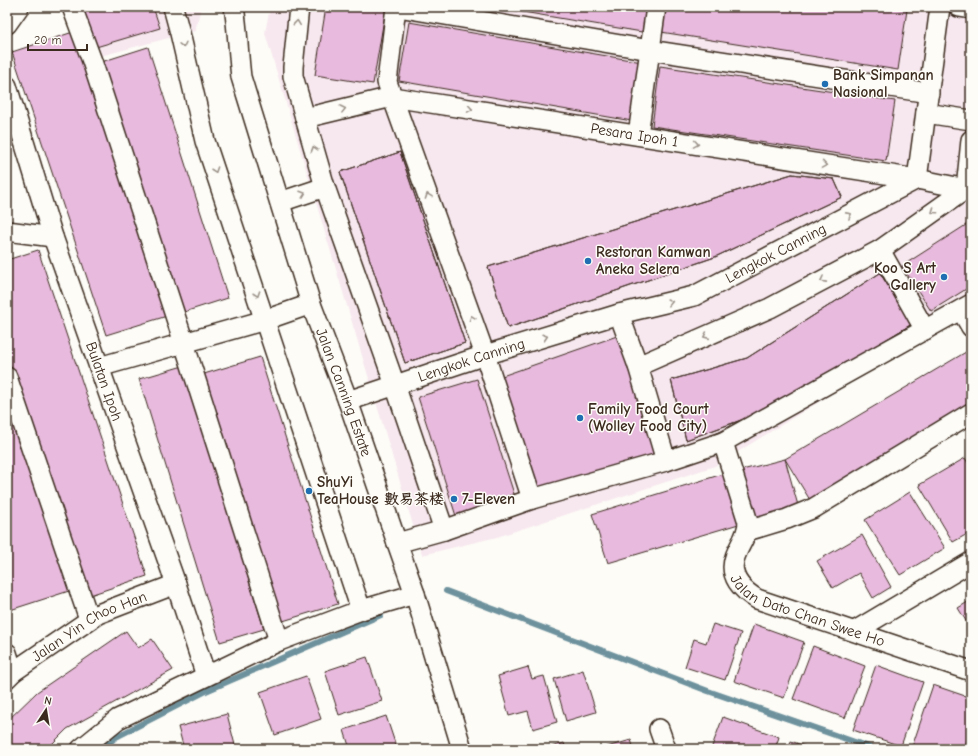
<svg xmlns="http://www.w3.org/2000/svg" width="978" height="756" viewBox="0 0 978 756" font-family="'Comic Neue','LXGW WenKai TC',sans-serif">
<style>
.built{fill:#f7e8ef}
.lines{fill:none;stroke-linecap:round;stroke-linejoin:round}
.stream{stroke:#6e929d;stroke-width:6}
.building{fill:#e8badd;stroke:#3b2a1e}
.minor-casing{stroke:#3b2a1e;stroke-width:22}
.minor{stroke:#fdfcf7;stroke-width:19}
.oneway{stroke:#9c938a}
.poi-dot{fill:#1f6fb2;stroke:#fdfcf7;stroke-width:1.5}
.labels{text-anchor:middle;dominant-baseline:central;stroke-width:3;stroke-linejoin:round;paint-order:stroke}
.poi-label{font-size:15px;font-weight:bold;fill:#3b2a1e;stroke:#fdfcf7;text-anchor:start}
.street-label{font-size:15px;fill:#3b2a1e;stroke:#fdfcf7}
</style>
<rect width="100%" height="100%" fill="#fdfcf7"/>
<filter id="ink" filterUnits="userSpaceOnUse"><feTurbulence type="fractalNoise" baseFrequency=".025" numOctaves="2"/><feDisplacementMap in="SourceGraphic" scale="8" xChannelSelector="R" yChannelSelector="G"/><feConvolveMatrix kernelMatrix="1 2 1 2 8 2 1 2 1" color-interpolation-filters="sRGB"/></filter>
<g filter="url(#ink)">
<path class="built" d="M75 7H201L195 31 93 58Z
M270 7H971V314L901 351 715 466 497 537 422 555 265 33Z"/>
<g class="lines">
<path class="stream" d="M446 591 708 691 875 749
M102 749 116 737 206 691 381 615"/>
</g>
<path class="building" d="M82 7H153L160 28 96 47Z
M326 7H386L373 84 315 75Z
M493 7H647L642 32Z
M665 7H887L907 10 898 70 661 32Z
M409 22 642 62 632 121 399 81Z
M73 32 167 316 106 335 12 52Z
M148 47 228 298 181 313 101 62Z
M660 66 895 101 886 161 652 126Z
M400 152 465 343 405 363 340 172Z
M400 152 465 343 405 363 340 172Z
M792 174 834 179 842 197 715 257 508 328 488 267Z
M792 174 834 179 842 197 715 257 508 328 488 267Z
M971 217V286L931 311 902 266 966 225Z
M38 250 147 576 87 596 7 357V260Z
M880 273 912 324 769 410 686 440 671 380 747 358Z
M880 273 912 324 769 410 686 440 671 380 747 358Z
M617 336 661 461 536 495 502 376Z
M971 349V405L810 500 785 459Z
M260 357 338 604 283 621 204 374Z
M183 366 264 629 220 642 139 379Z
M477 379 515 497 456 516 418 397Z
M7 405 69 591 7 611Z
M965 458 971 468V532L953 542 919 485Z
M785 459 799 509 756 520 742 470Z
M726 473 742 523 608 563 592 514Z
M910 492 945 548 900 575 865 520Z
M862 535 891 587 873 598 859 573 833 588 817 561Z
M971 600V629L958 608Z
M713 624 741 633 725 680 685 667 694 639 706 643Z
M754 624 804 642 784 698 734 681Z
M126 631 138 648 152 639 173 670 67 729 47 749H7V721L37 692Z
M813 646 865 666 845 718 793 699Z
M367 657 382 701 339 715 325 671Z
M876 665 923 682 901 746 853 730Z
M528 667 532 679 544 676 557 722 533 729 528 711 509 716 498 676Z
M583 670 596 712 566 721 554 679Z
M306 676 321 719 275 735 260 692Z
M933 685 971 698V730L964 749H917L912 747Z
M227 714 236 749H184L178 727Z
M386 716 397 749H350L344 730Z
M723 717 779 737 775 749H711Z
M631 740 634 749H600Z
M791 741 812 749H788Z
M564 743 566 749H545Z"/>
<g class="lines">
<defs>
<g id="minor">
<path d="M72 7 92 61 184 343 279 641"/>
<path d="M173 7 180 33 205 141 361 610"/>
<path id="s1" d="M234 7C238 30 238 53 241 77L311 304 348 401 397 543 415 594 462 749"/>
<path d="M299 7 293 67V76L325 187 395 385 444 530"/>
<path d="M396 7 387 82 485 355 532 499"/>
<path d="M398 7 650 50 929 93"/>
<path d="M959 7 971 9"/>
<path d="M7 24 19 7"/>
<path id="s2" d="M7 86 53 237 176 584 206 676"/>
<path d="M926 113 971 120"/>
<path id="s3" d="M305 118 392 97 917 179 966 189"/>
<path d="M638 135 656 7"/>
<path d="M917 179 940 7"/>
<path d="M280 202 325 187"/>
<path d="M7 231 53 237"/>
<path d="M880 250 925 330"/>
<path d="M961 310 971 327"/>
<path d="M619 314 638 366 666 461"/>
<path d="M638 366 770 308 880 250 966 189 971 140"/>
<path d="M99 367 265 320 311 304"/>
<path d="M7 377 89 619"/>
<path id="s4" d="M348 401 485 355 619 314 694 296 917 179"/>
<path id="s5" d="M723 442 748 522C748 535 739 545 735 557 728 576 742 590 757 599L971 671"/>
<path d="M747 531 787 519 814 508 971 413"/>
<path d="M397 543 444 530 532 499 666 461 723 442 971 304"/>
<path d="M855 631 971 562"/>
<path d="M7 653 13 672"/>
<path id="s6" d="M7 678 13 672 98 614 176 584"/>
<path d="M659 729 666 749"/>
<path d="M81 749 118 719 279 641 361 610 415 594"/>
</g>
</defs>
<use href="#minor" class="minor-casing"/>
<use href="#minor" class="minor"/>
</g>
<defs><path id="oneway-chevron" d="M-2-3.5L2.5 0L-2 3.5" fill="none" stroke-width="1.6" stroke-linecap="round" stroke-linejoin="round"/></defs>
<g class="oneway">
<use href="#oneway-chevron" transform="translate(297 23) rotate(-84)"/>
<use href="#oneway-chevron" transform="translate(183 45) rotate(77)"/>
<use href="#oneway-chevron" transform="translate(343 109) rotate(-14)"/>
<use href="#oneway-chevron" transform="translate(470 109) rotate(9)"/>
<use href="#oneway-chevron" transform="translate(696 144) rotate(9)"/>
<use href="#oneway-chevron" transform="translate(314 149) rotate(-107)"/>
<use href="#oneway-chevron" transform="translate(824 165) rotate(9)"/>
<use href="#oneway-chevron" transform="translate(215 170) rotate(71)"/>
<use href="#oneway-chevron" transform="translate(303 194) rotate(-19)"/>
<use href="#oneway-chevron" transform="translate(428 196) rotate(-110)"/>
<use href="#oneway-chevron" transform="translate(934 211) rotate(145)"/>
<use href="#oneway-chevron" transform="translate(849 215) rotate(-28)"/>
<use href="#oneway-chevron" transform="translate(823 280) rotate(152)"/>
<use href="#oneway-chevron" transform="translate(257 294) rotate(71)"/>
<use href="#oneway-chevron" transform="translate(670 302) rotate(-14)"/>
<use href="#oneway-chevron" transform="translate(472 318) rotate(-110)"/>
<use href="#oneway-chevron" transform="translate(706 336) rotate(156)"/>
<use href="#oneway-chevron" transform="translate(545 337) rotate(-17)"/>
</g>
</g>
<g class="poi-dot">
<circle cx="825" cy="84" r="4"/>
<circle cx="588" cy="261" r="4"/>
<circle cx="944" cy="277" r="4"/>
<circle cx="580" cy="418" r="4"/>
<circle cx="309" cy="491" r="4"/>
<circle cx="454" cy="499" r="4"/>
</g>
<g class="labels">
<g class="poi-label">
<text x="833" y="75">Bank Simpanan<tspan x="833" dy="17">Nasional</tspan></text>
<text x="596" y="252">Restoran Kamwan<tspan x="596" dy="17">Aneka Selera</tspan></text>
<text x="936" y="268" text-anchor="end">Koo S Art<tspan x="936" dy="17">Gallery</tspan></text>
<text x="588" y="409">Family Food Court<tspan x="588" dy="17">(Wolley Food City)</tspan></text>
<text x="317" y="482">ShuYi<tspan x="317" dy="17">TeaHouse 數易茶楼</tspan></text>
<text x="462" y="499">7-Eleven</text>
</g>
<g class="street-label">
<text stroke="none"><textPath href="#s3" startOffset="335">Pesara Ipoh 1</textPath></text>
<text stroke="none"><textPath href="#s4" startOffset="454">Lengkok Canning</textPath></text>
<text stroke="none"><textPath href="#s4" startOffset="130">Lengkok Canning</textPath></text>
<text stroke="none"><textPath href="#s2" startOffset="311">Bulatan Ipoh</textPath></text>
<text stroke="none"><textPath href="#s1" startOffset="402">Jalan Canning Estate</textPath></text>
<text stroke="none"><textPath href="#s5" startOffset="224">Jalan Dato Chan Swee Ho</textPath></text>
<text stroke="none"><textPath href="#s6" startOffset="98">Jalan Yin Choo Han</textPath></text>
</g>
</g>
<rect width="978" height="756" fill="none" stroke="#fdfcf7" stroke-width="24"/>
<rect x="12" y="12" width="954" height="732" fill="none" stroke="#3b2a1e" stroke-width="1.5" filter="url(#ink)"/>
<g transform="translate(46 710) rotate(12)" stroke="#fdfcf7" stroke-width="3" paint-order="stroke">
<path d="M0-3L7 15L0 10L-7 15Z" fill="#3b2a1e"/>
<text y="-6" font-size="11" font-weight="bold" text-anchor="middle" fill="#3b2a1e">N</text>
</g>
<path d="M28 44v6h59v-6" fill="none" stroke="#3b2a1e" stroke-width="2"/>
<text x="34" y="44" font-size="12" fill="#3b2a1e" stroke="#fdfcf7" stroke-width="3" paint-order="stroke">20 m</text>
</svg>
